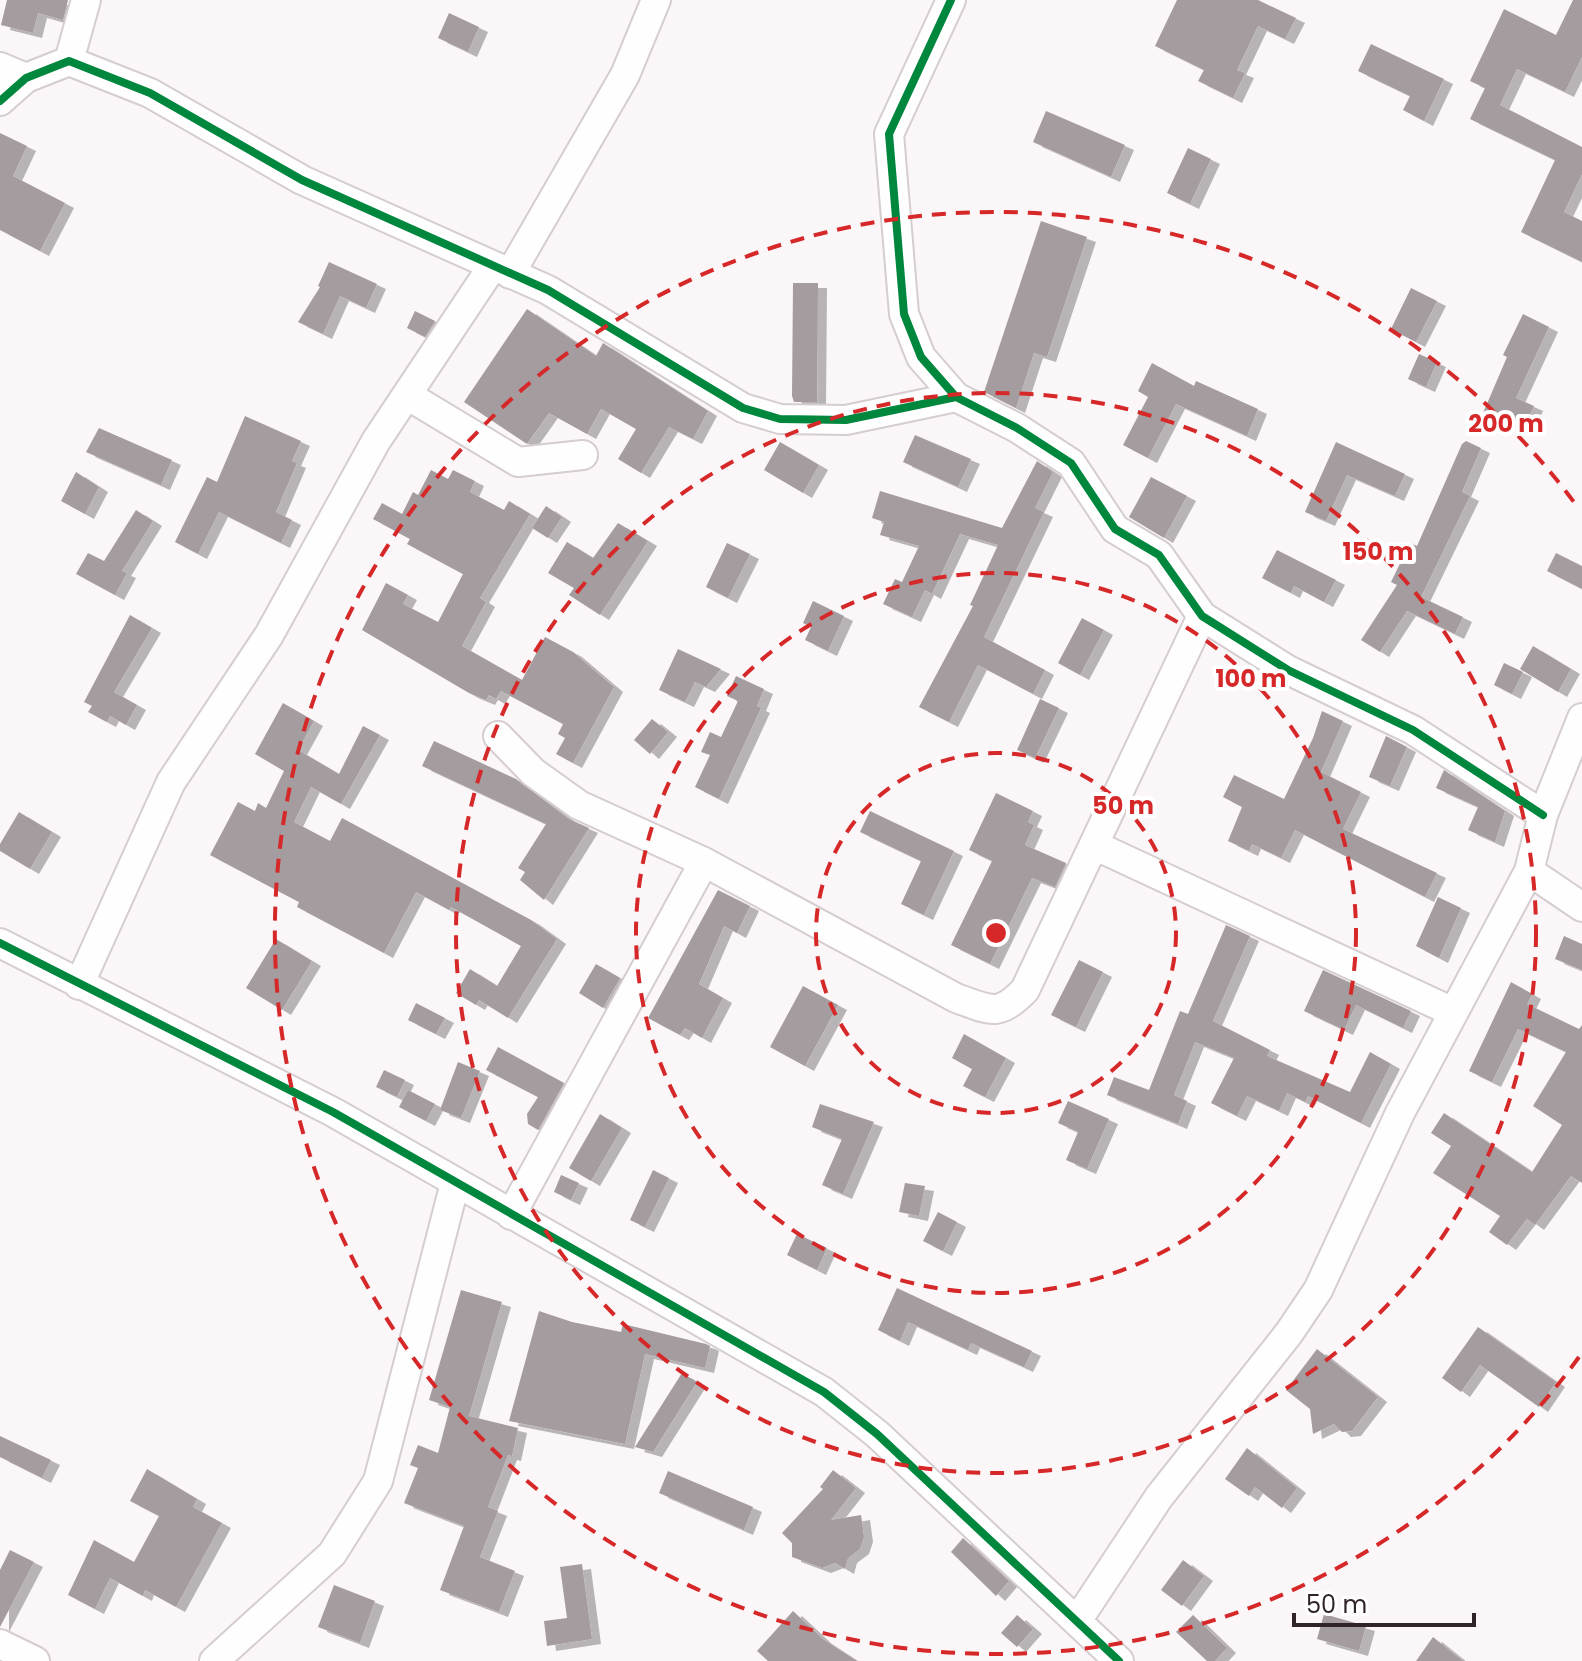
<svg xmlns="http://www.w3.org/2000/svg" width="1582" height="1661" viewBox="0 0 1582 1661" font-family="Poppins,sans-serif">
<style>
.building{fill:#a49c9f;filter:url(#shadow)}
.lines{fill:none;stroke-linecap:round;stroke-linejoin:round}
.minor-casing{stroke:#d5cdd0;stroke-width:32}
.minor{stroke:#fefefe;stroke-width:28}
.cycleway-casing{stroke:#fff;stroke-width:13}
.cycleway{stroke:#00873e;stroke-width:8}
.ring{fill:none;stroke:#d62828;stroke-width:4;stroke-dasharray:14 10}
.centre{fill:#d62828;stroke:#fff;stroke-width:4}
.ring-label{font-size:24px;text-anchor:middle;font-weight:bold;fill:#d62828;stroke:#fff;stroke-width:8;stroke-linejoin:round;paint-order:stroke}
</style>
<defs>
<filter id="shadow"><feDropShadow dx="9" dy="5" stdDeviation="0" flood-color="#0004"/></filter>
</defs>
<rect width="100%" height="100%" fill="#fbf6f8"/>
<path class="building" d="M7 0H68L63 20 38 13 33 33 1 25Z
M1177 0H1258L1296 18 1285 39 1258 26 1237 70 1245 73 1233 98 1198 81 1204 70 1155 46Z
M1573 0H1582V57L1565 92 1517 69 1500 105 1582 147V174L1564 212 1582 221V262L1521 232 1555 160 1470 119 1485 88 1470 81 1504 9 1556 35Z
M449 13 479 27 468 52 438 38Z
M1371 44 1444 79 1424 121 1403 110 1410 96 1358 71Z
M1046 111 1125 145 1111 177 1033 142Z
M0 133 27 146 13 176 65 203 40 251 0 230Z
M1188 148 1211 159 1190 204 1167 193Z
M1041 221 1087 237 1047 357 1034 353 1016 408 984 392Z
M329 262 377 284 366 308 340 296 323 334 298 322 320 287 318 286Z
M793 283H818L817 402H794L792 396Z
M1411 288 1437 301 1416 342 1391 329Z
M527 309 596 356 603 343 708 411 693 439 669 427 641 473 618 459 636 429 601 409 587 434 549 413 527 444 464 402Z
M415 311 435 321 425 337 407 328Z
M1523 314 1549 327 1516 398 1534 406 1523 430 1483 413 1507 357 1503 355Z
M1419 354 1437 362 1426 387 1408 379Z
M1152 363 1194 386 1196 381 1258 409 1247 436 1176 404 1148 458 1123 445 1148 397 1138 391Z
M245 416 301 441 292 461 297 463 276 512 292 520 281 543 219 512 198 554 175 542 207 477 217 482Z
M99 428 172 460 161 485 86 452Z
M915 435 971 459 958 487 903 462Z
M1466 441 1481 448 1462 492 1470 496 1421 597 1463 617 1455 634 1407 611 1380 652 1361 640 1397 585 1391 582 1410 543 1417 546 1462 444Z
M780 442 819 465 803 493 764 470Z
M1336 442 1405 474 1395 496 1347 475 1326 521 1305 512Z
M1037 461 1053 472 1035 508 1044 512 984 637 1045 670 1033 694 978 665 949 722 919 707 973 606 970 605 998 545 960 534 932 594 925 590 912 617 883 604 895 579 902 582 919 546 880 535 884 522 872 518 880 491 1002 528Z
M431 470 448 479 453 470 475 481 470 492 504 510 509 501 530 514 480 598 486 602 462 646 522 680 545 637 573 652 614 687 573 763 556 754 565 738 558 734 563 724 501 691 496 699 489 695 486 700 469 693 362 630 386 583 408 595 403 604 438 622 463 574 407 544 410 539 373 519 382 503 402 514 413 492 418 495Z
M76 472 99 487 85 514 61 501Z
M1151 477 1187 496 1164 538 1129 517Z
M546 506 562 517 548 538 532 528Z
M136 510 153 521 122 571 127 573 115 595 76 574 88 553 104 561Z
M618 523 648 541 600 615 569 595 574 588 548 573 567 542 593 558Z
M727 543 750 554 728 598 706 587Z
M1277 550 1336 580 1324 602 1294 586 1291 593 1262 578Z
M1556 553 1582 566V589L1547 571Z
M813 601 844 616 828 651 805 640 811 627 803 623Z
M130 615 152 628 114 692 137 705 126 725 110 716 107 722 88 712 92 706 84 702Z
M1082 618 1104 630 1080 675 1058 663Z
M1533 646 1571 669 1558 692 1520 669Z
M678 649 721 669 706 687 695 682 685 702 659 690Z
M1504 663 1523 672 1512 694 1494 685Z
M736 676 764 689 757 706 761 708 719 799 695 787 710 755 701 752 710 732 721 737 738 701 727 696Z
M1040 699 1059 708 1035 758 1017 750Z
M283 703 314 721 298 750 339 774 363 726 380 735 341 804 311 787 294 822 330 841 342 818 531 920 557 939 508 1018 479 1000 476 1005 456 993 470 969 497 986 521 946 451 907 449 910 416 892 384 953 297 907 299 902 210 855 238 802 255 811 258 803 266 808 284 771 255 754Z
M1322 711 1343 721 1321 772 1361 792 1343 829 1437 873 1425 897 1295 830 1281 858 1252 844 1249 851 1228 841 1242 807 1223 797 1234 775 1284 799 1313 738Z
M652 719 668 732 650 754 634 740Z
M1386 736 1407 747 1390 786 1369 777Z
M434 741 516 779 569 819 589 828 544 900 520 880 525 872 518 868 546 824 422 766Z
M1444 770 1505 811 1495 842 1468 830 1478 807 1436 788Z
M996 793 1033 811 1028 822 1034 825 1025 845 1066 863 1055 887 1032 878 990 964 951 945 992 861 969 850Z
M870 811 954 851 924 915 901 904 921 861 860 832Z
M19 812 52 832 30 869 0 851V844Z
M718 890 750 906 737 933 724 926 699 984 723 998 702 1038 685 1028 680 1035 648 1018Z
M1438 897 1461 908 1439 958 1416 946Z
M1226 925 1250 936 1213 1021 1270 1050 1267 1056 1350 1092 1370 1052 1391 1064 1361 1123 1308 1096 1305 1102 1287 1093 1279 1111 1247 1096 1237 1116 1211 1103 1234 1058 1195 1042 1174 1095 1187 1101 1178 1124 1107 1095 1114 1077 1149 1090 1180 1011 1188 1014Z
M1564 936 1582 944V970L1555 959Z
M276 939 312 961 282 1010 246 988Z
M1079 960 1103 972 1076 1027 1051 1015Z
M596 964 620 978 603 1008 579 993Z
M1323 970 1411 1011 1403 1028 1356 1005 1344 1030 1304 1011Z
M1511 982 1532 994 1527 1004 1579 1029 1582 1025V1183L1571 1176 1535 1225 1527 1219 1507 1245 1489 1232 1500 1216 1433 1173 1451 1146 1431 1133 1444 1113 1532 1172 1562 1125 1533 1106 1566 1052 1518 1029 1492 1082 1469 1071Z
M803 986 838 1005 805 1066 770 1047Z
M416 1003 445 1018 436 1034 408 1020Z
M964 1034 1006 1058 985 1097 963 1086 972 1069 952 1058Z
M498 1047 564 1083 538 1130 528 1124 527 1114 538 1097 486 1070Z
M458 1062 480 1071 461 1118 440 1110Z
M384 1070 405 1080 397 1097 376 1087Z
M408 1090 435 1104 426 1121 399 1107Z
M1068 1101 1109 1119 1087 1169 1066 1160 1078 1132 1058 1123Z
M820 1104 874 1122 843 1194 822 1185 842 1139 812 1127Z
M600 1114 622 1128 591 1181 569 1168Z
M653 1170 669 1178 645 1227 630 1220Z
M561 1175 579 1183 571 1200 554 1192Z
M905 1183 925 1186 919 1216 899 1212Z
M938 1212 957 1222 943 1251 923 1241Z
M797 1234 827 1248 817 1270 787 1255Z
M897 1288 1032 1351 1024 1367 971 1343 968 1350 908 1322 900 1341 878 1330Z
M461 1290 502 1302 469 1416 518 1428 512 1456 508 1455 488 1507 498 1511 480 1557 515 1571 499 1612 440 1590 464 1526 404 1503 418 1468 410 1465 418 1445 438 1453 450 1407 429 1400Z
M539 1311 572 1322 621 1332 623 1324 706 1344 710 1346 705 1368 645 1354 625 1444 509 1421Z
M1478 1327 1556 1382 1539 1407 1480 1365 1461 1392 1442 1378Z
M1317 1349 1378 1397 1352 1431 1342 1432 1334 1424 1313 1434 1310 1409 1286 1390Z
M682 1373 697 1382 653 1452 635 1447Z
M0 1436 51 1460 42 1478 0 1457Z
M1247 1448 1297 1488 1282 1508 1255 1487 1249 1496 1225 1479Z
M147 1469 197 1499 193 1507 222 1523 176 1607 145 1590 143 1596 110 1578 95 1609 68 1595 94 1540 134 1562 159 1516 130 1501Z
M833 1470 856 1488 831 1520 861 1515 864 1537 860 1549 848 1558 845 1569 835 1563 822 1568 792 1557V1543L782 1533 823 1489 820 1487Z
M668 1471 753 1507 744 1530 659 1493Z
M963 1538 1009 1581 996 1596 951 1552Z
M10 1550 34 1562 0 1627V1570Z
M1183 1560 1204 1576 1182 1606 1161 1590Z
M582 1564 592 1639 547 1646 544 1621 567 1618 560 1567Z
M334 1585 375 1601 360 1643 318 1627Z
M793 1611 823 1639 857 1661H768L757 1651Z
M1324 1614 1366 1626 1359 1651 1317 1639Z
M1017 1615 1033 1629 1017 1647 1001 1633Z
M1193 1615 1227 1648 1215 1661H1207L1176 1632Z
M1433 1637 1463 1661H1416Z"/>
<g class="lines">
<defs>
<path id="minor" d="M951 0 889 134 904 314 921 357 956 397 1017 428 1071 463 1115 529 1159 555 1202 616 1288 670 1413 730 1543 815
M69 61 86 0
M0 67 26 78
M0 101 26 78 69 61 150 93 302 180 548 290 743 408 780 419 846 420 956 397
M510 274 625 75 656 0
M407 395 518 462 583 455
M498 736 533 772 579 805 704 862 956 998C990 1010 998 1018 1025 990L1202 616
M1094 845 1453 1012
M1529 871 1543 815 1582 718
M0 943 333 1112 824 1392 877 1434 1119 1661
M79 985 171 782 269 635 376 441 492 267
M511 1215 704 862
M1077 1621 1159 1497 1289 1333 1318 1290 1400 1113 1529 871 1582 907
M0 1644 35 1661
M214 1661 332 1554 378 1481 455 1183"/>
</defs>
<use href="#minor" class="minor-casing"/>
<use href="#minor" class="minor"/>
<defs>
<path id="cycleway" d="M951 0 889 134 904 314 921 357 956 397 1017 428 1071 463 1115 529 1159 555 1202 616 1288 670 1413 730 1543 815
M0 101 26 78 69 61 150 93 302 180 548 290 743 408 780 419 846 420 956 397
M0 943 333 1112 824 1392 877 1434 1119 1661"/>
</defs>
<use href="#cycleway" class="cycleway-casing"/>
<use href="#cycleway" class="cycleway"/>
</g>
<g class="ring">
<circle cx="996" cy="933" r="180"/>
<circle cx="996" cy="933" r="360"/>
<circle cx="996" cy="933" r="540"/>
<path d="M1579 1357A721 721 0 1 1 1579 509"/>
</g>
<circle cx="996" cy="933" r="12" class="centre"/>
<g class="ring-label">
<text x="1506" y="432">200 m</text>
<text x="1378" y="560">150 m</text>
<text x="1251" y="687">100 m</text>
<text x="1123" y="814">50 m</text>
</g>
<path d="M1294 1613v12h180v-12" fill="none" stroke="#302429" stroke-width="4"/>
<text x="1306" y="1613" font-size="24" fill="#302429" stroke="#ffffff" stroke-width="6" paint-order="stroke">50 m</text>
</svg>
